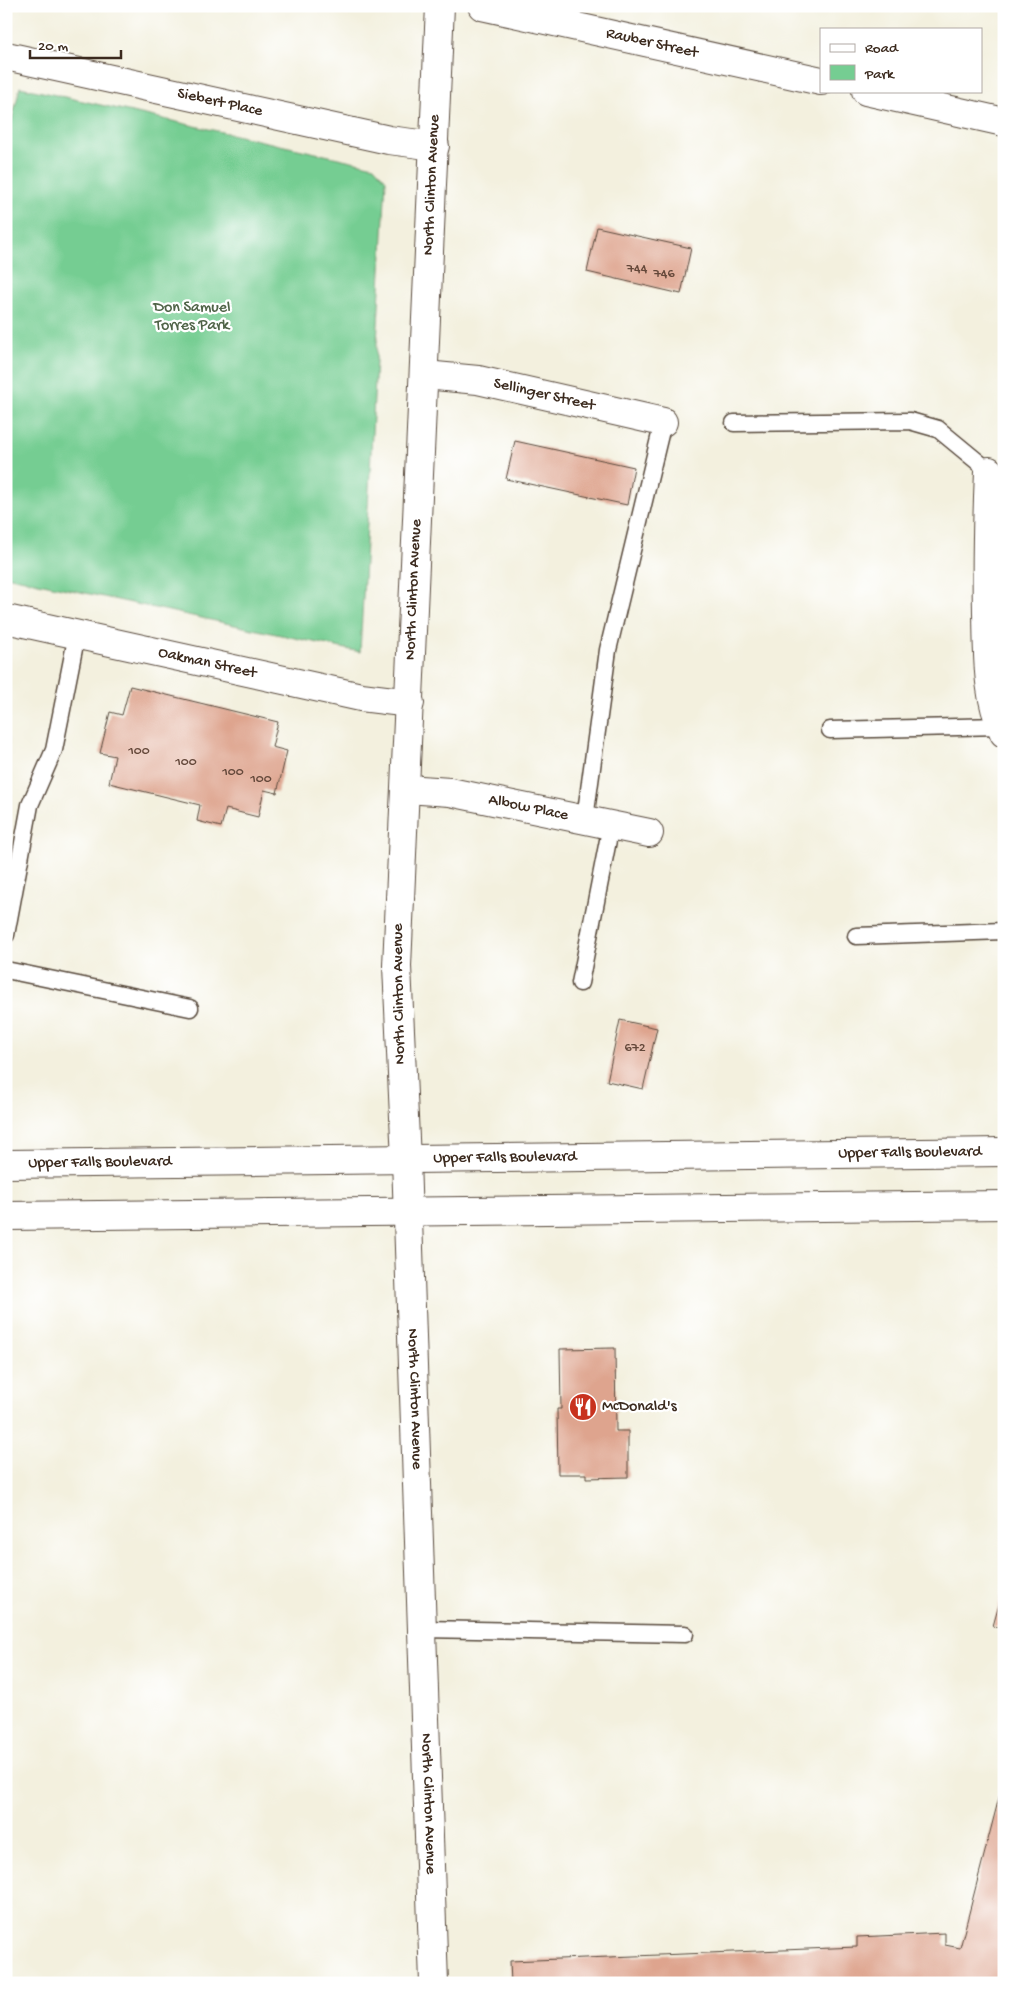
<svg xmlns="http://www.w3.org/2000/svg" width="1010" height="1989" viewBox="0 0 1010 1989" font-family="'Gochi Hand',sans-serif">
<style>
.green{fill:#75cd92;stroke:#587c58}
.building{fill:#dea48e}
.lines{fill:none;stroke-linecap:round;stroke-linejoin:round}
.service-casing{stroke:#57483b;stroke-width:19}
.minor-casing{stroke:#57483b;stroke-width:30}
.tertiary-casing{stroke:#57483b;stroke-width:30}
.secondary-casing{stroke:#57483b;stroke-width:30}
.primary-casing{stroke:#57483b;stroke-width:30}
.service{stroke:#fff;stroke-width:16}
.minor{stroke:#fff;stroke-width:28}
.tertiary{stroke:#fff;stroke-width:28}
.secondary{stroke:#fff;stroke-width:28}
.primary{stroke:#fff;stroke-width:28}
.labels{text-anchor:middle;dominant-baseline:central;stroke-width:4.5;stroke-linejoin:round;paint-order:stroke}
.number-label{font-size:14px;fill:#64483a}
.street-label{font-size:16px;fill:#3b2a1e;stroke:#fff}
.park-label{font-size:16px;fill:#4f6347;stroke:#fff}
.poi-label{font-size:16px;fill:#3b2a1e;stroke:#fff;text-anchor:start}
</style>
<rect width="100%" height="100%" fill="#fff"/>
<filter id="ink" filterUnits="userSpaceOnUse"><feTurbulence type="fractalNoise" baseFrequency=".02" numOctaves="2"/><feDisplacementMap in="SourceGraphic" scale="10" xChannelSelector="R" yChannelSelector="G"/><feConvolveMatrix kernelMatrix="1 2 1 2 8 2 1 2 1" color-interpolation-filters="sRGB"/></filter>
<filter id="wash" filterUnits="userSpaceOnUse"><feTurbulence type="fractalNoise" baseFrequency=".0096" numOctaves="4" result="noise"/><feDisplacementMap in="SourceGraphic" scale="20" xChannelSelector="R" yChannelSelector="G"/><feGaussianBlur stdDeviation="1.12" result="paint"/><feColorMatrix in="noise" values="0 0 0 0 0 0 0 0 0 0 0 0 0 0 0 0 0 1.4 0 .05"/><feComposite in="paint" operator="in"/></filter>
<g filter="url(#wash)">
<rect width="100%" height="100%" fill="#f3f0de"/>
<path class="green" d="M20 87 374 166 386 180 360 652 6 576V144Z"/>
<g id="blocks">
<path class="building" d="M597 227 691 248 681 294 587 272Z
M515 441 634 467 627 505 506 479Z
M130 686 278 722 272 747 287 751 277 793 264 790 258 817 226 809 221 827 197 821 200 805 109 783 115 756 100 753 110 712 122 715Z
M620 1020 657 1028 643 1089 607 1081Z
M615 1348 616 1431H628V1477L586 1478V1474H558L557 1409H561L560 1349Z
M1004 1587V1628L993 1626Z
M1003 1782 1004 1983H511L510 1961 857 1947V1937L945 1933V1945L960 1948Z"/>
</g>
</g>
<g filter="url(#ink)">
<use href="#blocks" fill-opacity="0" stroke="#57483b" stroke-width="1"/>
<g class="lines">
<defs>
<path id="service" d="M734 423 910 421 938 429 989 471 1004 479
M830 730 1001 726
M585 819 608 650 663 422
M6 935 30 805 54 750 77 634
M856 936 1004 931
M6 970 190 1008
M580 983 611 825
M422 1629 685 1634"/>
<g id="minor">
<path id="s1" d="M482 6 821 81"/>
<path id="s2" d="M6 56 389 140 435 146"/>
<path d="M866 91 1004 122"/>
<path id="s3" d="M425 375 478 380 663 422"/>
<path d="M989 471C987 519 986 565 987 613 988 653 986 695 1004 733"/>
<path id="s4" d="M6 619 361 697 410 703"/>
<path id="s5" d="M406 789 450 792 649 833"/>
</g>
<g id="tertiary">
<path id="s6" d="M406 1160 397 966 440 6"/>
</g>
<g id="secondary">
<path id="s7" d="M406 1160 434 1983"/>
</g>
<g id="primary">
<path id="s8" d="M6 1164 1004 1152"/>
<path d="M6 1216 1004 1205"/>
</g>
</defs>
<use href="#service" class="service-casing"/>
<use href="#minor" class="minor-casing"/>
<use href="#tertiary" class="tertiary-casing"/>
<use href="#secondary" class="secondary-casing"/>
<use href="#primary" class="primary-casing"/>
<use href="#service" class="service"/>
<use href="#minor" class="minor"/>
<use href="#tertiary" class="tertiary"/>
<use href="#secondary" class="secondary"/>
<use href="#primary" class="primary"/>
</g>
</g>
<defs>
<symbol id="restaurant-disc" viewBox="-11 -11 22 22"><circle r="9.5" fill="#c8321e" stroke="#fff"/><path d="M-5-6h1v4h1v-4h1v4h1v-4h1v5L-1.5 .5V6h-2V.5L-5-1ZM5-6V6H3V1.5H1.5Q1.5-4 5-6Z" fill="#fff"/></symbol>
</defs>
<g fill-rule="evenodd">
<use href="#restaurant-disc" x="567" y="1391" width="32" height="32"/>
</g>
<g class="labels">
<g class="number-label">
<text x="637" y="269">744</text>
<text x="664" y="274">746</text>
<text x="139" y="751">100</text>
<text x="186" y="762">100</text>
<text x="233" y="772">100</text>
<text x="261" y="779">100</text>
<text x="635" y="1048">672</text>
</g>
<g class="street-label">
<text stroke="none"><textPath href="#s1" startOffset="174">Rauber Street</textPath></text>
<text stroke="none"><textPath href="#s2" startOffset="219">Siebert Place</textPath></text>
<text stroke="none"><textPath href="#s6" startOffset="976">North Clinton Avenue</textPath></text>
<text stroke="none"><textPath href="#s3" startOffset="121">Sellinger Street</textPath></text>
<text stroke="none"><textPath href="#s6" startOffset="571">North Clinton Avenue</textPath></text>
<text stroke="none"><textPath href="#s4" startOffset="206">Oakman Street</textPath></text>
<text stroke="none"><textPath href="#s5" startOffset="124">Albow Place</textPath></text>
<text transform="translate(400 994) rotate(-91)">North Clinton Avenue</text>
<text stroke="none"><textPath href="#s8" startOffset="904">Upper Falls Boulevard</textPath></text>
<text stroke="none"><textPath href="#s8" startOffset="499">Upper Falls Boulevard</textPath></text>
<text stroke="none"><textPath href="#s8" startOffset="94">Upper Falls Boulevard</textPath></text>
<text stroke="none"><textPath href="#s7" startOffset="239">North Clinton Avenue</textPath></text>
<text stroke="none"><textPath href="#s7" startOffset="644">North Clinton Avenue</textPath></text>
</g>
<g class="park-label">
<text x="192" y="308">Don Samuel<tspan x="192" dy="18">Torres Park</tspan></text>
</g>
<g class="poi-label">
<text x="602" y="1407">McDonald's</text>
</g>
</g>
<rect width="1010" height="1989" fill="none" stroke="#fff" stroke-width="25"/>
<rect x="820" y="28" width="162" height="65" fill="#ffffff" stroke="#b1aaa5"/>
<rect x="830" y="44" width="25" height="8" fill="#ffffff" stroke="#b1aaa5"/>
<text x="865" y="52" font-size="15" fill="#3b2a1e">Road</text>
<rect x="830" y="65" width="25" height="15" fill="#75cd92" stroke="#b1aaa5"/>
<text x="865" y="78" font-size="15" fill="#3b2a1e">Park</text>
<path d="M30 50v8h91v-8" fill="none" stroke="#3b2a1e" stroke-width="2.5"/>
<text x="38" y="50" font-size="15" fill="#3b2a1e" stroke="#ffffff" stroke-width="4" paint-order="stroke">20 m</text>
</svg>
